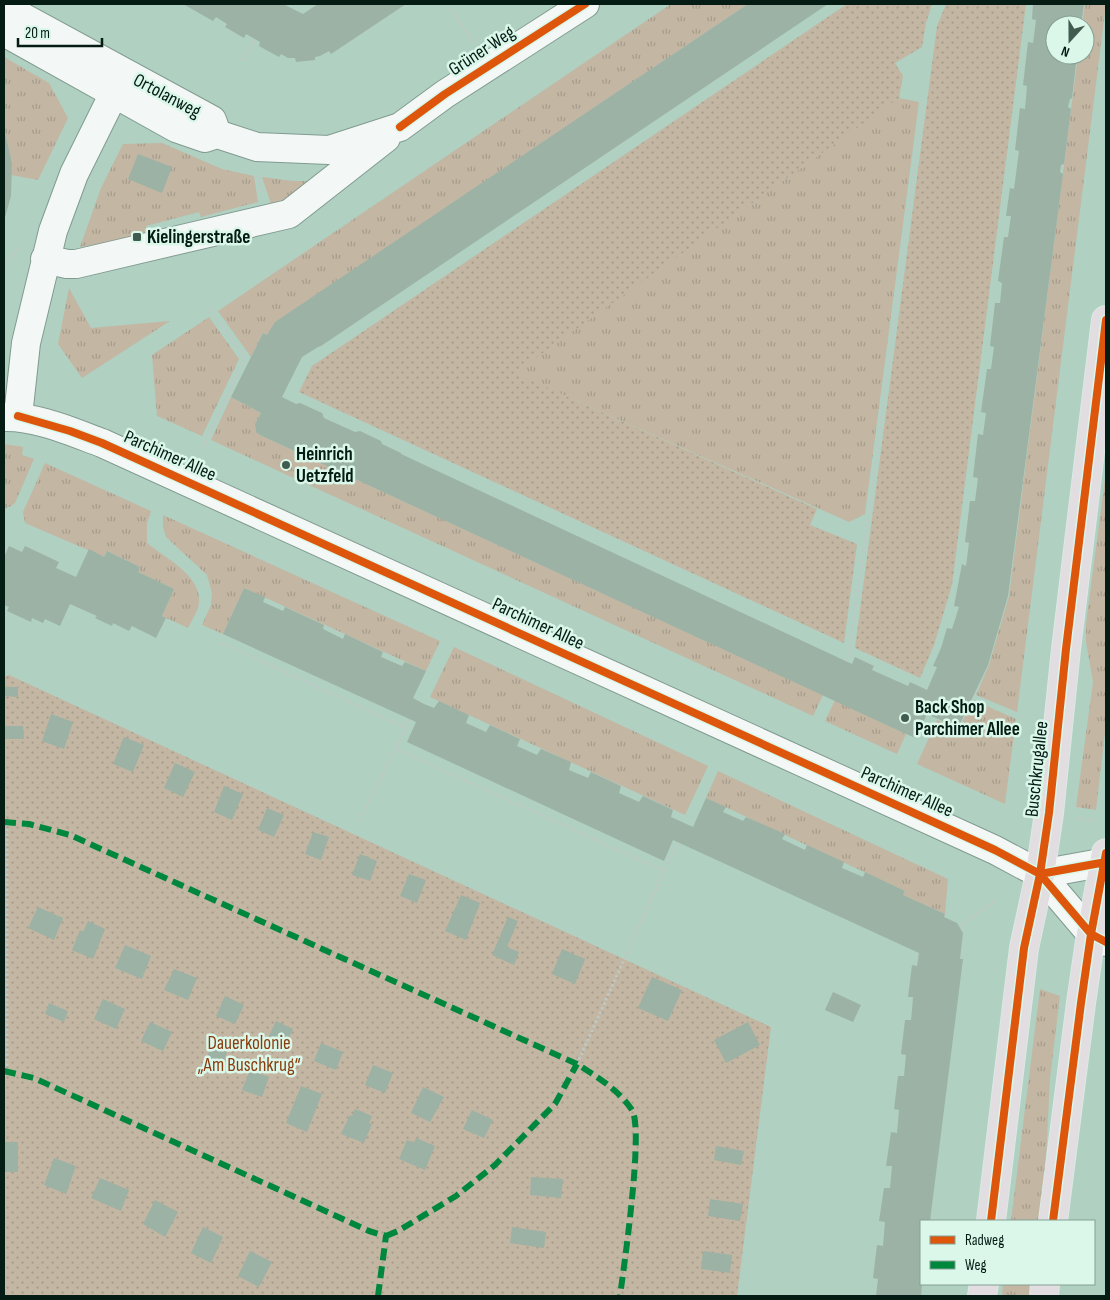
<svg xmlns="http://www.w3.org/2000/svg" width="1110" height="1300" viewBox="0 0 1110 1300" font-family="'Sofia Sans Condensed',sans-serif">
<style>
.grass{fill:url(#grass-tufts)}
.garden{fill:url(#garden-dots)}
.building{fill:#9cb2a5}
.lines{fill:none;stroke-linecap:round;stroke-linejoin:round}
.minor-casing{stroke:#819b90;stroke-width:30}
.major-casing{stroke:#dbeae4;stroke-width:30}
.path{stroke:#bec8c4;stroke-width:3;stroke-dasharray:2.5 2.5;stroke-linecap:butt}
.minor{stroke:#f3f8f6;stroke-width:28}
.major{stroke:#e1dde0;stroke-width:28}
.quiet{stroke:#00873e;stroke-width:6;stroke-dasharray:12 6;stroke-linecap:butt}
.cycleway-casing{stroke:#daf7ea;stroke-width:11}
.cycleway{stroke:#dd560c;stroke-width:8}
.poi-dot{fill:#415b51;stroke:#daf7ea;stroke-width:2}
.labels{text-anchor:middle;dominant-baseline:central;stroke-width:5;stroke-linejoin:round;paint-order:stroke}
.street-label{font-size:19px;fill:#051c14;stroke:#daf7ea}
.poi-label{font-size:19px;font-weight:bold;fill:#051c14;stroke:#daf7ea;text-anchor:start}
.park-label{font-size:19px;fill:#893d0e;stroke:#daf7ea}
</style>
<defs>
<pattern id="grass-tufts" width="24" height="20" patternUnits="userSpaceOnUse" patternTransform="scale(1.25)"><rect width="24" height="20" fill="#c3b6a3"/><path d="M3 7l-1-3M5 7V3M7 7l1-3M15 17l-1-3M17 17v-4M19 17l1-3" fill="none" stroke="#a69c8b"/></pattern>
<pattern id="garden-dots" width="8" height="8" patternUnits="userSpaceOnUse" patternTransform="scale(1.25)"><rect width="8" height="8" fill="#c3b6a3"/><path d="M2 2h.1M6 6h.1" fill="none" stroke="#a69c8b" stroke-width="1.8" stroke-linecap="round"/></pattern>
</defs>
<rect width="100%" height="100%" fill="#b0d0c2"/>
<path class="grass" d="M671 4H748L276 322 267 335 263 333 251 357 218 311Z
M1085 4H1106L1017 712 976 695 989 665 1009 596 1078 55H1085V25H1082Z
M4 57 49 83 68 118 38 180 11 175 12 163 4 127Z
M899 98 919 102 865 514 849 522 514 373Z
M162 143 222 169 254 176 258 202 201 217 199 212 146 226 148 232 113 242 80 247 101 188 123 144Z
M262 177 293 181H312L294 198 271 204Z
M69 288 91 328 170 321 82 378 58 344Z
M209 317 239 359 202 436 157 416 152 355Z
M231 397 261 413C257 421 251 428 260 435L823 695 813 716 211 440Z
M4 444 23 447 22 455 34 459 15 503 11 506 4 509Z
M45 463 151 511 147 523V543C165 558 201 575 199 602 199 610 192 620 188 628L162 616 174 589 138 572 140 567 107 551 104 557 25 523 23 512Z
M1106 471V724L1096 810 1076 807 1093 682 1086 642V624Z
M163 515 440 641 426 671 244 588 223 634 202 625 211 605 212 593 207 575 166 537 163 527Z
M454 647 708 766 685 815 430 697Z
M835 700 906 734 897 754 825 721Z
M973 700 1016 719 1005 804 917 764 937 720 959 729Z
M718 771 948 879 945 914 903 895 905 891 706 798Z
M1040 989 1060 996 1050 1078 1043 1221H1011Z
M1003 1284H1036L1034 1296H1002Z"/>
<path class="garden" d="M847 4H932L926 23 922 47 895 63 903 76 899 98 515 373 817 509 810 525 857 544 844 643 299 392 312 366Z
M946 4H1026L952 585 934 645 920 678 855 648 937 26Z
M9 675 771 1027 737 1296H4V677Z"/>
<path class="building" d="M183 4H283L303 14 318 4H406L331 54 329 51 320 56 315 57V60L296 62 295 58H288L281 54 279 57 259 46 260 42 246 34 244 38 225 27 227 24 216 17 213 21Z
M748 4H828L321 346 318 347 302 357 282 397 296 404 300 403 322 413 324 418 355 432 360 431 381 441 382 444 401 453V454L852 664 855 657 874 666 872 670 908 686 910 682 927 690 937 667 933 666 941 648 947 628 952 629 959 607 954 606 962 564 966 566 969 543 965 542 970 501H975L978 478 973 477 978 434 983 435 986 413 981 412 987 369H991L994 347 990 346 995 303H1000L1002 283 998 281 1004 237H1008L1011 216H1006L1010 188 1014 189 1019 151 1015 150 1020 108 1025 109 1027 86 1023 85 1028 42 1033 43 1036 20 1032 19 1033 4H1084L1081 25H1055V55H1077L1072 98 1070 99 1068 107 1071 109 1064 164 1061 165 1060 172 1063 174 1008 596 988 665 958 728 927 714 916 738 906 734 260 435 256 432 255 424 261 413 231 397 263 333 267 335 275 322Z
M4 128 12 163 11 196 4 221Z
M138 154 172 167 162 193 128 179Z
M9 546 22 552 25 546 59 562 56 568 76 577 89 549 104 557 107 551 140 567 138 572 174 589 162 616 166 618 156 638 132 626 129 631 113 623 112 626 95 618 97 616 70 604 60 626 45 619 43 623 32 618 31 622 7 611 9 607 4 605V557Z
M244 588 265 597 263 602 283 611 285 607 324 625 323 629 343 639 345 634 383 652 381 657 402 666 405 662 426 671 413 698 424 704 434 708 439 701 469 715 466 723 486 732 490 725 520 739 517 746 537 755 541 749 571 762 569 770 588 778 591 772 621 786 619 793 639 802 643 796 673 810 671 817 693 827 706 798 726 807 723 812 743 821 746 817 785 834 782 839 805 850 807 845 844 862 842 868 863 877 865 872 905 891 903 895 945 914 944 917 957 923 963 933 960 959H963L930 1221H921L922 1284 921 1296H876L878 1279 873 1278 877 1245 883 1246 885 1222 879 1221 884 1188H890L892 1166H886L891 1132 897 1133 899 1110 894 1109 898 1076H904L906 1055 901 1054 905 1020H911L912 1010 913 997H908L912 965 917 966 919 953 673 840 664 861 407 742 416 722 223 634Z
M4 687H18V697L4 696Z
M51 714 73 722 64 749 42 741Z
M4 726H23L24 739H4Z
M124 737 144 745 133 772 113 764Z
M175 763 195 772 183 797 164 788Z
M224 786 243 794 232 820 214 812Z
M267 808 284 815 274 837 258 830Z
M313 832 329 837 321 860 305 854Z
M360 854 377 861 370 881 352 875Z
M409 874 426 880 417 903 400 896Z
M461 895 480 903 466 940 445 931Z
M38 907 63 918 54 940 28 928Z
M508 917 518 921 507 947 519 952 514 965 492 955Z
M88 921 105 929 93 959 72 950 80 930 83 932Z
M125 945 151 956 142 979 115 968Z
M562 949 585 959 575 984 552 974Z
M174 969 197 978 188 1000 164 990Z
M652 977 682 990 668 1021 638 1008Z
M833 992 861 1005 853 1022 825 1010Z
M225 996 244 1005 235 1024 216 1016Z
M103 999 125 1009 116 1029 94 1019Z
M49 1003 68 1011 64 1022 45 1014Z
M276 1021 293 1029 285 1047 267 1040Z
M150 1022 172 1032 163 1051 141 1041Z
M748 1022 760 1045 726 1063 714 1040Z
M321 1043 343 1052 336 1070 314 1061Z
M212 1045 227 1052 220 1070 204 1063Z
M373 1065 393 1073 385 1093 365 1085Z
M250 1070 269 1077 262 1097 242 1090Z
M301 1086 322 1094 307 1132 286 1123Z
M423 1087 444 1097 430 1122 411 1113Z
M355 1109 372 1116 369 1123 372 1124 364 1143 341 1134 350 1115 352 1116Z
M472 1110 493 1120 484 1138 463 1129Z
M416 1138 435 1146 425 1170 399 1159 407 1140 414 1143Z
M4 1142H18V1172H4Z
M716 1146 744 1151 741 1165 714 1160Z
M54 1158 76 1166 66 1194 44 1185Z
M531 1177 563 1179 561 1198 530 1195Z
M100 1178 129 1190 121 1211 91 1198Z
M710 1199 743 1204 740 1221 708 1216Z
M155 1200 178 1212 165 1237 143 1224Z
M203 1227 223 1237 211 1263 191 1253Z
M512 1227 546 1232 544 1248 510 1243Z
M250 1251 272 1262 259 1287 238 1276Z
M703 1251 732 1255 730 1273 701 1269Z"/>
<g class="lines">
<defs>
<path id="minor" d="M4 7 212 120 217 134
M4 32 176 128 205 138 217 134
M217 134 257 147 329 150 400 127 445 94 585 4
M45 259 67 264H76L289 214 386 138
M18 416 26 343 53 231 74 174 124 73
M4 417C36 416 72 432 102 443L995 850 1040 874 1091 934 1106 942
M1040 874 1106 862"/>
<path id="major" d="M991 1221 1024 948 1040 874 1049 813 1066 649 1106 320
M1053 1221 1081 1003 1091 934 1106 853
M982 1296 984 1284
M1044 1296 1045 1284"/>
</defs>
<use href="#minor" class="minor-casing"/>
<use href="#major" class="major-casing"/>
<path class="path" d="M447 4 474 42
M243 60 255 39
M258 175 262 193
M4 266 18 249
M203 447 245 357 208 307
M222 643 406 728
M846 661 848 657 869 514 923 102 921 96
M396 749 664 871
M1077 818 1095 820
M359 821 410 719
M960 926 997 899
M577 1064 664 871 679 842
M7 1071V821"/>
<use href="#minor" class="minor"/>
<use href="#major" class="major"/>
<path class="quiet" d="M4 822 29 824 70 835 577 1064C597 1077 619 1090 632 1110 644 1129 624 1266 620 1296
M4 1071 34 1078 369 1231 386 1236
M386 1236 398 1231 456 1196 495 1165 555 1104 577 1064
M378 1296 386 1236"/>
<defs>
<path id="cycleway" d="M400 127 445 94 585 4
M18 416 70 431 102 443 995 850 1040 874 1091 934 1106 942
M1040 874 1106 862
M991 1221 1024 948 1040 874 1049 813 1066 649 1106 320
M1053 1221 1081 1003 1091 934 1106 853"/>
</defs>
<use href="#cycleway" class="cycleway-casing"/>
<use href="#cycleway" class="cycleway"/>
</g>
<g class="poi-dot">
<rect x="132" y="232" width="10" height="10" rx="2.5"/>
<circle cx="286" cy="465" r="5"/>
<circle cx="905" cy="718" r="5"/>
</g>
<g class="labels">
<g class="street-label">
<text transform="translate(482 51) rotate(-33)">Grüner Weg</text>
<text transform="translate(167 96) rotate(28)">Ortolanweg</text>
<text transform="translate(170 456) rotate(24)">Parchimer Allee</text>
<text transform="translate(538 624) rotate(25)">Parchimer Allee</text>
<text transform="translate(1037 769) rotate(-84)">Buschkrugallee</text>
<text transform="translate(907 792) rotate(24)">Parchimer Allee</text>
</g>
<g class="poi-label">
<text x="147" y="237">Kielingerstraße</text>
<text x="296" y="454">Heinrich<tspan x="296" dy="22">Uetzfeld</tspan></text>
<text x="915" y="707">Back Shop<tspan x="915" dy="22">Parchimer Allee</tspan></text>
</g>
<g class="park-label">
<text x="249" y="1043">Dauerkolonie<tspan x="249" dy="22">„Am Buschkrug“</tspan></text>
</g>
</g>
<rect width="1110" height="1300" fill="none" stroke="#051c14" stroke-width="10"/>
<rect x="920" y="1220" width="175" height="65" fill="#daf7ea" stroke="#859f94"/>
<rect x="930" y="1236" width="25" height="8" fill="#dd560c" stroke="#859f94"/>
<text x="965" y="1245" font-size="15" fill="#051c14">Radweg</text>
<rect x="930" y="1261" width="25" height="8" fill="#00873e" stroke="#859f94"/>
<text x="965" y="1270" font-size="15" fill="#051c14">Weg</text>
<g transform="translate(1070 40) rotate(201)"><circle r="24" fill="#daf7ea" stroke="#859f94"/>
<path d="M0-4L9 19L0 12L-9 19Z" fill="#415b51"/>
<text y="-8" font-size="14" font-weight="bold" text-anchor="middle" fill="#051c14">N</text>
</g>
<path d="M18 38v8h84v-8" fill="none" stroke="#051c14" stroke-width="2.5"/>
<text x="25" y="38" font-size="15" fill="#051c14" stroke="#daf7ea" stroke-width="4" paint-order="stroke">20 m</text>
</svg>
